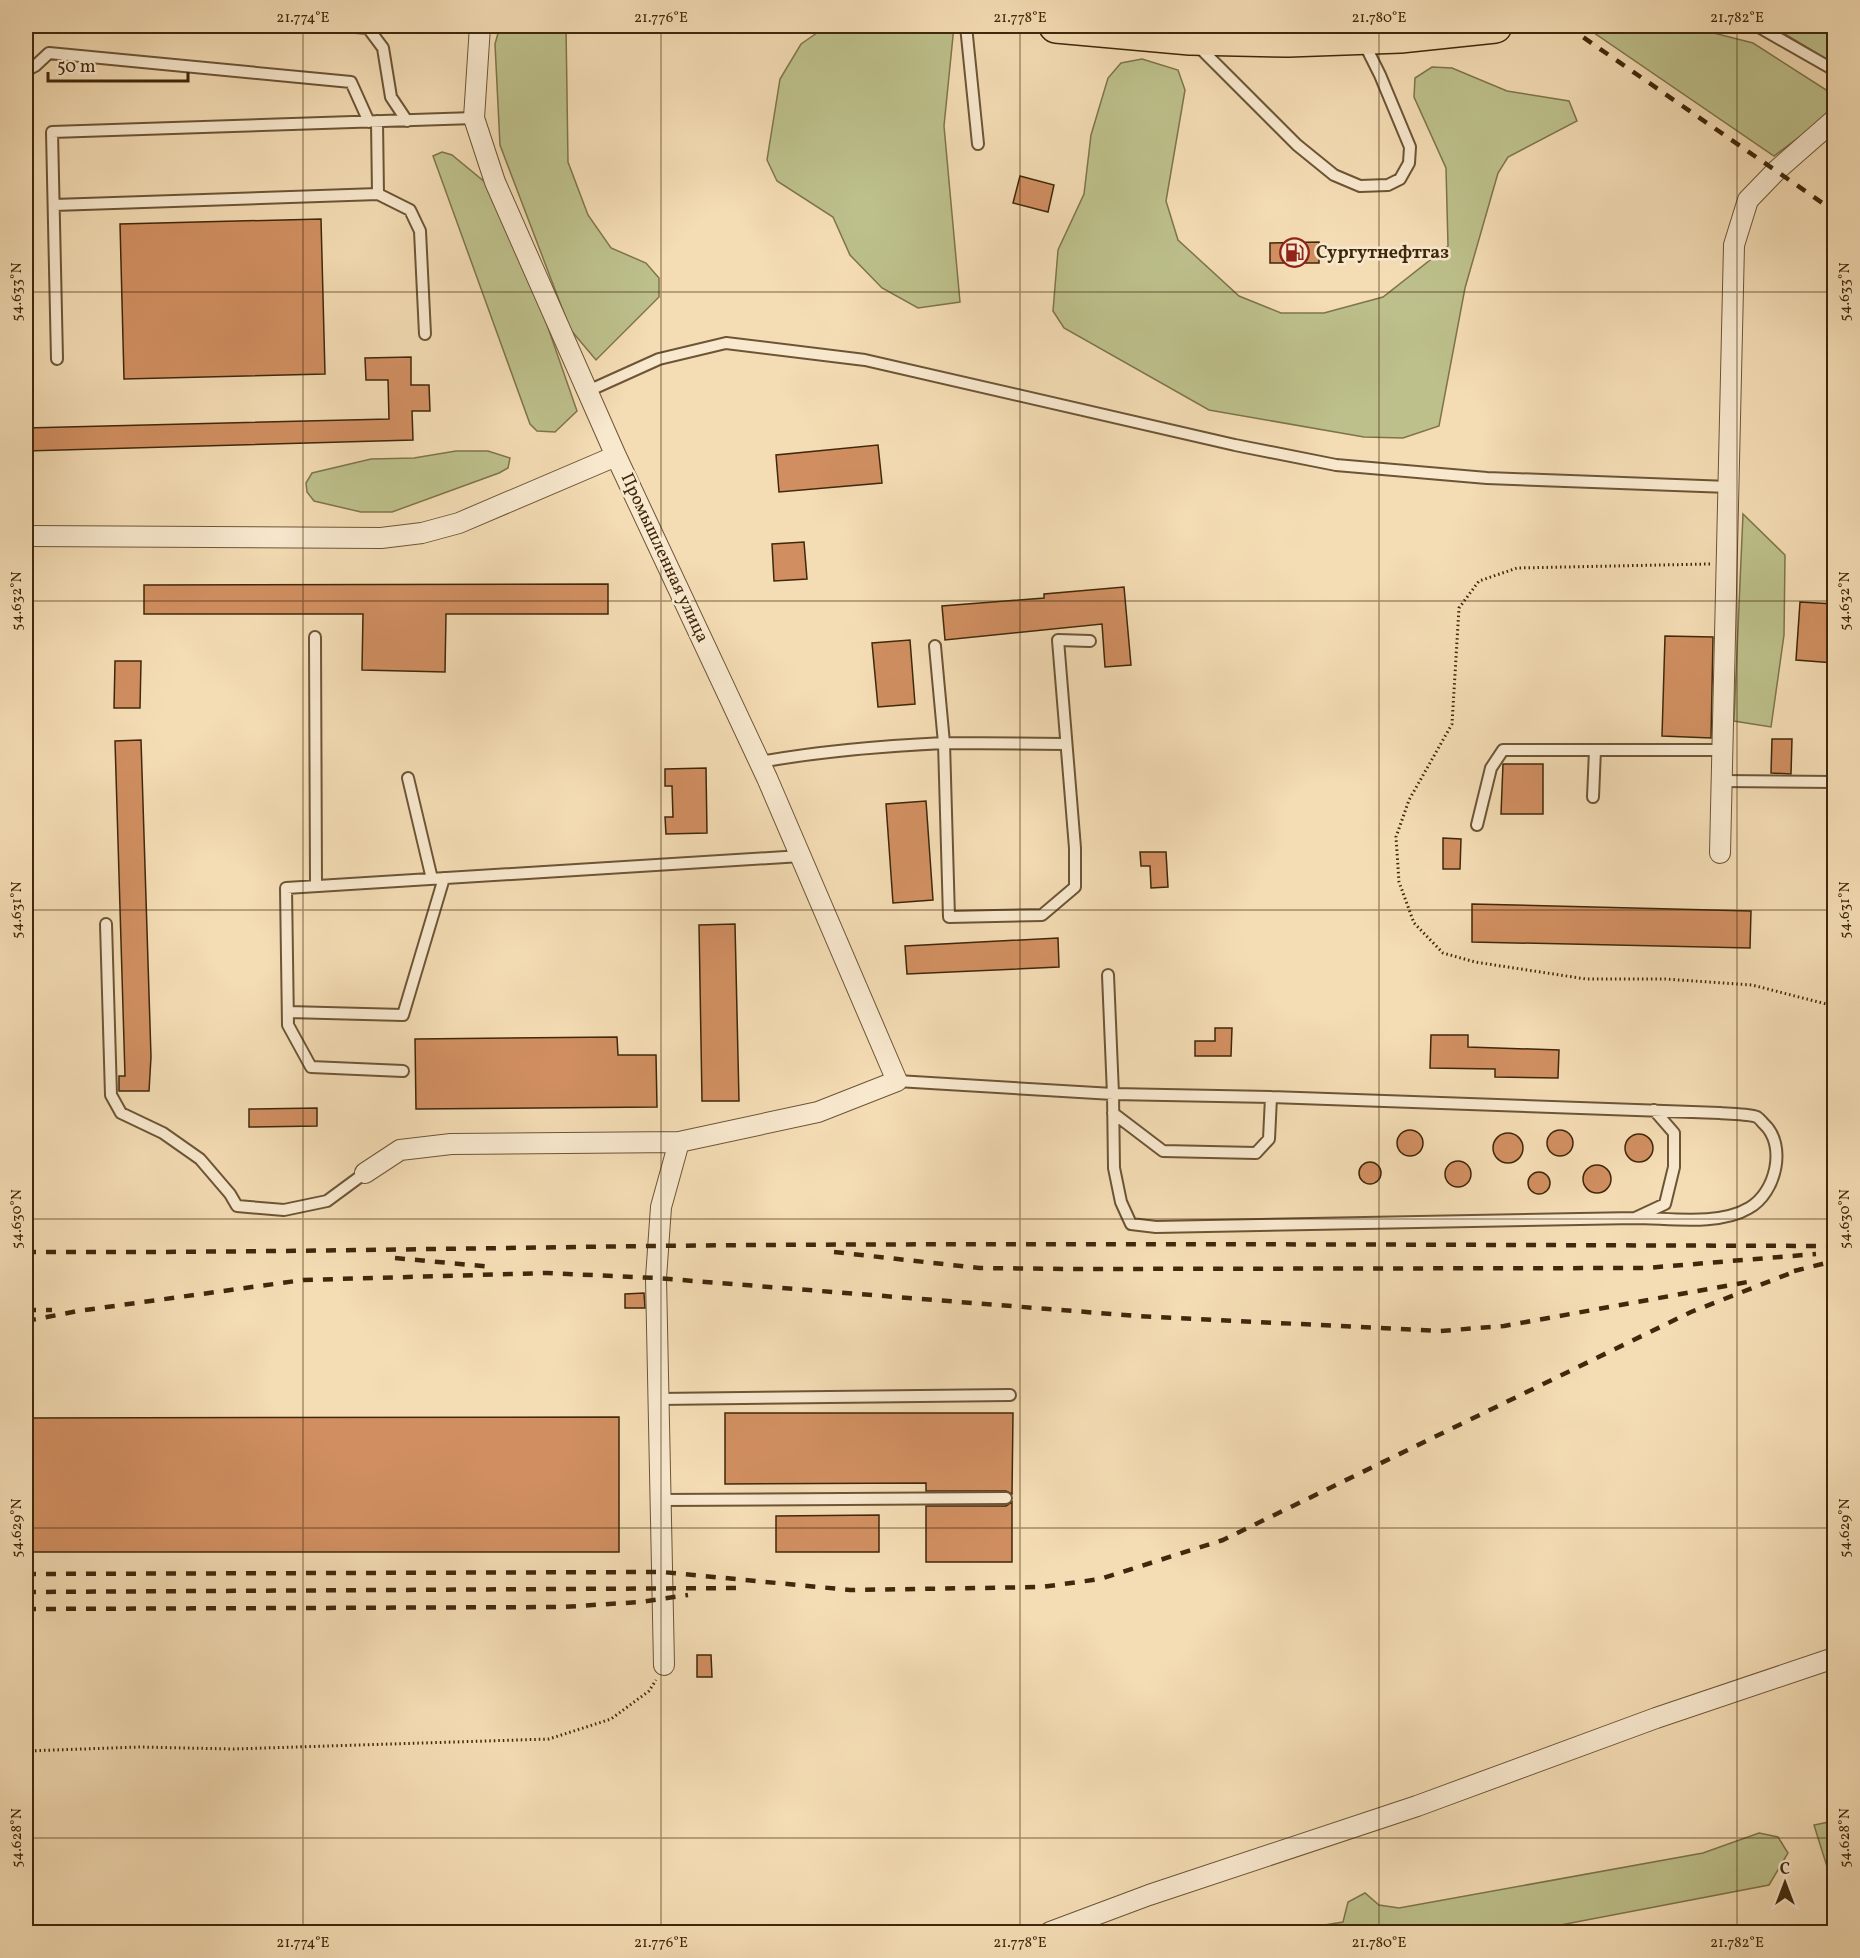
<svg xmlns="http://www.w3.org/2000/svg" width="1860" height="1958" viewBox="0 0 1860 1958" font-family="Vollkorn,serif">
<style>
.green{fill:#bdc08b;stroke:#7e744b;stroke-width:1.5}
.building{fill:#d18f61;stroke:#3f280b;stroke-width:1.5}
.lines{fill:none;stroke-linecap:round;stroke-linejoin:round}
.lane-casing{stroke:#6c5535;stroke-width:14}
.street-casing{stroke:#6c5535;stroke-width:22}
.highway-casing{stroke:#3f280b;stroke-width:36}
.path{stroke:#3f280b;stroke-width:3;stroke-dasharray:1.5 3;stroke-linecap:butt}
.lane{stroke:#f8e8ce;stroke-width:10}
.street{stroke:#f8e8ce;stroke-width:20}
.highway{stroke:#f4dcb4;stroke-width:33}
.rail{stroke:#3f280b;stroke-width:4.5;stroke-dasharray:10 10;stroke-linecap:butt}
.ticks{fill:none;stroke:#3f280b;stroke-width:1.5;stroke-opacity:0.45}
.labels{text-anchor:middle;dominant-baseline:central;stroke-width:5;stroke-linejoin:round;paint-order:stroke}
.poi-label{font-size:18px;font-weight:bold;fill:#3f280b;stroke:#f8e8ce;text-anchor:start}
.street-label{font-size:18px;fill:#3f280b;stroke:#f8e8ce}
.neatline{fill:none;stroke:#3f280b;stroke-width:2}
.ticks-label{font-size:15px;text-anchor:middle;fill:#3f280b}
</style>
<rect width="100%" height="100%" fill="#f4dcb4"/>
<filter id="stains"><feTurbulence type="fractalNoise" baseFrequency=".00333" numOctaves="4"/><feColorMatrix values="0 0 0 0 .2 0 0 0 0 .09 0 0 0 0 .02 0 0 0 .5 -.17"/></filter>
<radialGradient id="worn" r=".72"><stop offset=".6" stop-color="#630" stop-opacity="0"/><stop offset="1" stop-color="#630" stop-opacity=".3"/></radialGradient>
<path class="green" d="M500 26 566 27 568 162 588 215 611 248 646 263 659 278V297L596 360 570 329 500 145 495 44Z
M827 26H954L944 126 960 302 918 308 882 288 850 255 833 217 777 181 767 160 780 79 801 44Z
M1584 26H1686L1753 43 1834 95V111L1774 156Z
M1772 26H1834V64Z
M1142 59 1178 70 1185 90 1166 201 1178 240 1239 296 1281 313H1324L1383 297 1448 246 1446 168 1414 97 1415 78 1432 67 1452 68 1507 91 1569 101 1577 121 1508 157 1498 173 1465 288 1439 426 1403 438 1364 437 1209 410 1064 328 1053 311 1058 250 1084 194 1091 135 1108 78 1121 63Z
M442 152 452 155 492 188 536 293 577 411 555 432 537 431 530 424 433 156Z
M456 451H488L510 458 508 468 499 473 392 512H361L314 501 307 492 306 483 312 473 371 459 414 458Z
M1743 514 1785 555 1784 635 1771 727 1734 721Z
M1834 1821V1872L1829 1873 1814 1825Z
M1759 1833 1778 1837 1788 1853 1769 1885 1524 1932H1281L1343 1922 1348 1902 1365 1893 1379 1905 1399 1908 1703 1853Z"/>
<path class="building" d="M1020 176 1054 185 1048 212 1013 203Z
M321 219 325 374 124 379 120 224Z
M1319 242V263H1270V243Z
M411 357V385H429L430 411H412L413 440 26 451V428L389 419 388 380H366L365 358Z
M878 445 882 483 779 492 776 455Z
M804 542 807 579 774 581 772 544Z
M608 584V614H446L445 672 362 670 363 614H144V585Z
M1124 587 1131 665 1105 667 1102 624 945 640 942 606 1044 598V594Z
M1800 602 1834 604V663L1796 660Z
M1665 636 1713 637 1711 738 1662 736Z
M910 640 915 704 878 707 872 643Z
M115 661H141L140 708H114Z
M1772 739H1792L1791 774 1771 773Z
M141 740 151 1057 149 1091H119V1076H125L115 741Z
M1503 764H1543V814H1501Z
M706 768 707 833 666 834 665 817H673L672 786H665V769Z
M926 801 933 900 893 903 886 804Z
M1443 838 1461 839 1460 869H1443Z
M1140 852H1166L1168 887 1151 888 1150 866H1141Z
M1472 904 1751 911 1750 948 1472 942Z
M735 924 739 1101H702L699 925Z
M1058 938 1059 967 907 974 905 946Z
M1215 1028H1232L1231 1056H1195V1041H1215Z
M1431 1035H1468V1047L1559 1050 1558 1078 1495 1077V1069L1430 1068Z
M617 1037 618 1055H656L657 1107 416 1109 415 1039Z
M317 1108V1126L249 1127V1109Z
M1547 1143a13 13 0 1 1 26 0a13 13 0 1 1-26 0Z
M1397 1143a13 13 0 1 1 26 0a13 13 0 1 1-26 0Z
M1493 1148a15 15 0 1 1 30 0a15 15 0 1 1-30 0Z
M1625 1148a14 14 0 1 1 28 0a14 14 0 1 1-28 0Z
M1445 1174a13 13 0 1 1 26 0a13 13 0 1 1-26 0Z
M1359 1173a11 11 0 1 1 22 0a11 11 0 1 1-22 0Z
M1583 1179a14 14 0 1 1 28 0a14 14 0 1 1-28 0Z
M1528 1183a11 11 0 1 1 22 0a11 11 0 1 1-22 0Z
M644 1293 645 1308H625V1294Z
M725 1413H1013L1012 1494 1006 1491H926V1483L725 1484Z
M619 1417V1552H26V1418Z
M1012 1502V1562H926V1506H1006Z
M879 1515V1552H776V1516Z
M697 1655H711L712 1677H697Z"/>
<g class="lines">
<defs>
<path id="lane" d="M342 26 368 28 383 48 391 97 407 121
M966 26 978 144
M1757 26 1834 70
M1197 45 1297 145 1334 175 1360 186 1388 185 1400 179 1409 163 1410 147 1380 75 1364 43
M26 71 35 66 49 53 351 82 369 122
M378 194 410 210 420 231 425 334
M54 205 378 194 377 121
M57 359 52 132 474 118
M588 391 659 359 726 343 865 360 1235 445 1336 465 1487 478 1729 487
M315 637 316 886
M1066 744 944 743 949 917 1042 915 1075 887V848L1058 640 1090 641
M760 762C821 751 882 746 944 743L935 646
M408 778 432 879
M1722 781 1834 782
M1593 797 1595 750
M1477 825 1491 768 1503 750H1722
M106 924 111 1095 121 1113 163 1133 200 1159 230 1194 237 1206 284 1210 327 1201 365 1173
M1108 975 1113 1094 1114 1168 1121 1202 1131 1224 1156 1227 1635 1218 1665 1204 1674 1167V1133L1654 1110
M288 1012 403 1015 444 878
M403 1071 311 1067 288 1025 286 888 801 856
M897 1081 1113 1094 1271 1097 1720 1113C1729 1114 1750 1114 1757 1117 1760 1119 1762 1122 1764 1124 1787 1145 1776 1193 1749 1208 1719 1226 1669 1218 1635 1218
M1113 1113 1163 1151 1256 1153 1269 1139 1271 1097
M658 1399 1010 1395
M661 1500 1006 1498"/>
<path id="street" d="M480 26 474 118 495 182 616 456 767 778 897 1081 818 1112 679 1142 661 1207 656 1278 664 1665
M26 536 381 538 422 533 459 523 616 456
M1720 853 1734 245 1748 200 1777 170 1834 120
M365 1173 400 1150 451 1144 679 1142
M1050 1932 1149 1895 1417 1806 1656 1718 1834 1658"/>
<path id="highway" d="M1056 26 1190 38 1288 40 1400 36 1495 26"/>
</defs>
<use href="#lane" class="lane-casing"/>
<use href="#street" class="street-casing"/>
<use href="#highway" class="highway-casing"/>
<path class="path" d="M1710 564 1517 568 1479 581 1459 608 1452 724 1409 800 1396 837 1399 882 1414 923 1443 953 1475 962 1586 979H1665L1752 985 1834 1006
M26 1751 139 1747 233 1749 549 1739 611 1719 649 1691 656 1680"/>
<use href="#lane" class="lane"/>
<use href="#street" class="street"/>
<use href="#highway" class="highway"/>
<path class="rail" d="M1567 26 1834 211
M26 1252C268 1253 510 1247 753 1245 1113 1243 1474 1245 1834 1246
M834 1252 979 1268 1072 1269 1646 1268 1816 1254
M395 1258 493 1267
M1794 1271 1834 1261
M26 1310H52
M26 1321 78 1311 303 1280 547 1273 656 1278 1137 1316 1440 1331 1504 1326 1753 1281
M26 1574 662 1572 850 1590 1042 1587 1100 1579 1223 1540 1691 1312 1801 1269
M26 1592 742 1588
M26 1609 563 1607 640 1602 688 1595"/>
</g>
<path class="ticks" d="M303 26V1932M661 26V1932M1020 26V1932M1379 26V1932M1737 26V1932M26 292H1834M26 601H1834M26 910H1834M26 1219H1834M26 1528H1834M26 1838H1834"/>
<defs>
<symbol id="fuel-ring" viewBox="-11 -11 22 22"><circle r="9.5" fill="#f8e8ce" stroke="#8f2418" stroke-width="1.5"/><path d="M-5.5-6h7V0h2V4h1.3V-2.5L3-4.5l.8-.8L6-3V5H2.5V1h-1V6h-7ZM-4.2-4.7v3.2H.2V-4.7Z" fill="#8f2418"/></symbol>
</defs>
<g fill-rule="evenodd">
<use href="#fuel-ring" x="1278" y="236" width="33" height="33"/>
</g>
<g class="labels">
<g class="poi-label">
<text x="1316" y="253">Сургутнефтгаз</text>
</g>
<g class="street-label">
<text transform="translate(664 558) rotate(65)">Промышленная улица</text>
</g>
</g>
<rect width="1860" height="1958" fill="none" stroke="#f4dcb4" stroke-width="66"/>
<g transform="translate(1785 1883)" stroke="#f8e8ce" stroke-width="4.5" paint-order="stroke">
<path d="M0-4.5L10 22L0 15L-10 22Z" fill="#3f280b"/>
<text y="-9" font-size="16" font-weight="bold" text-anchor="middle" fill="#3f280b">С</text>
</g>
<path d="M48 72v9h140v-9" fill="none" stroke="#3f280b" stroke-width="3"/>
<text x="57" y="72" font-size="18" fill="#3f280b" stroke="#f8e8ce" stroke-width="4.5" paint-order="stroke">50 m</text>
<rect x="33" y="33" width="1794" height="1892" class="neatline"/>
<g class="ticks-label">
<text x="303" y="22">21.774°E</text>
<text x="661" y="22">21.776°E</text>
<text x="1020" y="22">21.778°E</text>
<text x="1379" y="22">21.780°E</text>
<text x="1737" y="22">21.782°E</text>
<text transform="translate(16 292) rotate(-90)" y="5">54.633°N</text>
<text transform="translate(1844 292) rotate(-90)" y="5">54.633°N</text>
<text transform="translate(16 601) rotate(-90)" y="5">54.632°N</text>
<text transform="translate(1844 601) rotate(-90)" y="5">54.632°N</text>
<text transform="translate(16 910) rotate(-90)" y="5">54.631°N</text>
<text transform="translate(1844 910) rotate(-90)" y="5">54.631°N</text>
<text transform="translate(16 1219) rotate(-90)" y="5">54.630°N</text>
<text transform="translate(1844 1219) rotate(-90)" y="5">54.630°N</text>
<text transform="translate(16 1528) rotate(-90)" y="5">54.629°N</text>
<text transform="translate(1844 1528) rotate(-90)" y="5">54.629°N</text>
<text transform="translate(16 1838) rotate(-90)" y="5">54.628°N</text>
<text transform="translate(1844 1838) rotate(-90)" y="5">54.628°N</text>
<text x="303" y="1947">21.774°E</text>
<text x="661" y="1947">21.776°E</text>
<text x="1020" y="1947">21.778°E</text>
<text x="1379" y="1947">21.780°E</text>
<text x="1737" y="1947">21.782°E</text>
</g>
<rect width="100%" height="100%" filter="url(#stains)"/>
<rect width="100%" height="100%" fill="url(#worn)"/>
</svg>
